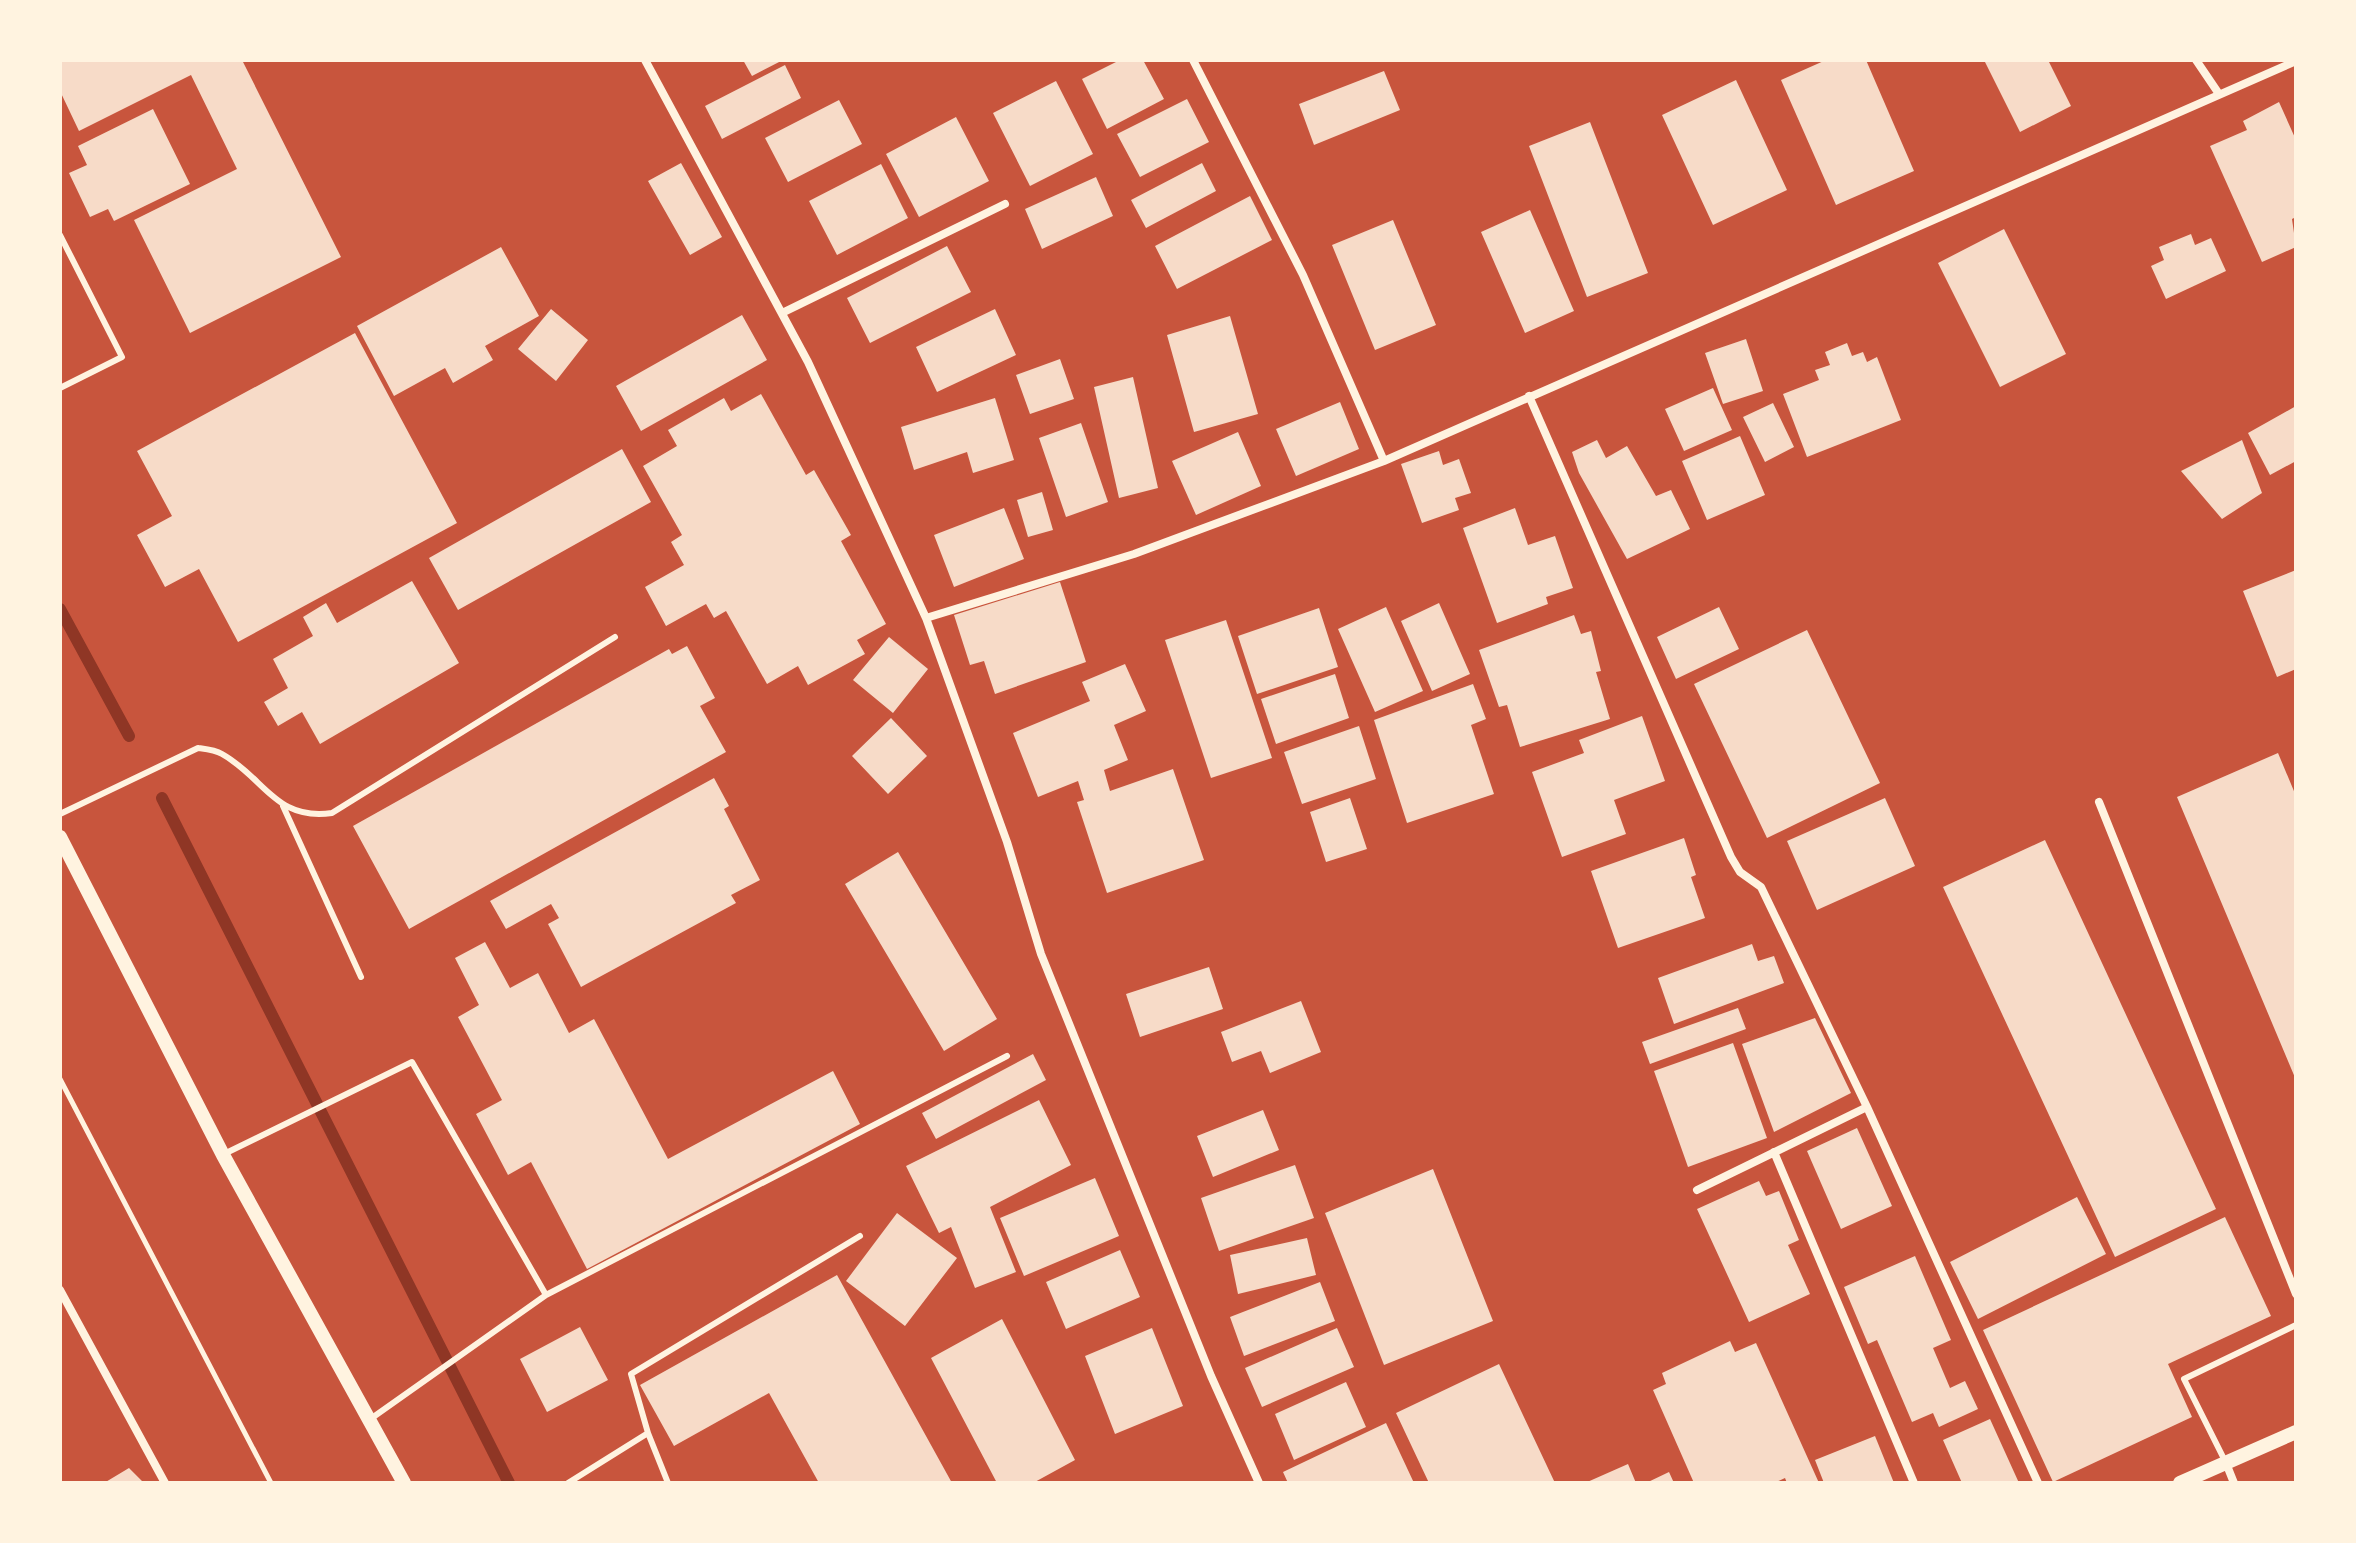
<svg xmlns="http://www.w3.org/2000/svg" width="2356" height="1543" viewBox="0 0 2356 1543" font-family="'Alegreya Sans',sans-serif">
<style>
.lines{fill:none;stroke-linecap:round;stroke-linejoin:round}
.stream{stroke:#8f3625;stroke-width:12}
.building{fill:#f7dbc8}
.path{stroke:#fff3e0;stroke-width:5}
.service{stroke:#fff3e0;stroke-width:6}
.minor{stroke:#fff3e0;stroke-width:8}
.tertiary{stroke:#fff3e0;stroke-width:14}
</style>
<rect width="100%" height="100%" fill="#c8553d"/>
<g class="lines">
<path class="stream" d="M60 609 129 736
M162 798 509 1483"/>
</g>
<path class="building" d="M60 60H242L341 257 190 333 134 220 237 169 191 75 79 131 60 91Z
M743 60H783L752 76Z
M1120 60H1143L1164 99 1107 129 1082 79Z
M1826 60H1866L1914 171 1836 205 1781 80Z
M1984 60H2048L2071 106 2020 132Z
M785 65 801 98 722 139 705 106Z
M1384 71 1400 110 1314 145 1299 104Z
M1736 80 1787 190 1713 225 1662 115Z
M1056 81 1093 154 1030 186 993 113Z
M1187 99 1209 142 1140 177 1117 134Z
M839 100 862 144 788 182 765 138Z
M2279 102 2296 140V217L2292 219 2296 247 2262 262 2210 146 2247 130 2243 121Z
M153 109 190 184 114 221 108 209 90 217 69 173 87 165 78 146Z
M956 117 989 181 919 217 886 154Z
M1590 122 1648 273 1587 297 1529 146Z
M681 163 722 237 690 255 648 181Z
M1202 163 1216 191 1146 228 1131 200Z
M881 164 908 218 837 255 809 201Z
M1096 177 1113 216 1042 249 1025 209Z
M1250 196 1272 240 1177 289 1155 246Z
M1530 210 1574 311 1525 333 1481 232Z
M1393 220 1436 325 1375 350 1332 245Z
M2004 229 2066 354 2000 387 1938 263Z
M2191 234 2195 245 2211 238 2226 271 2166 299 2151 266 2164 260 2159 247Z
M947 246 971 292 870 343 847 298Z
M501 247 539 316 485 346 493 360 453 383 445 368 394 396 357 326Z
M551 309 588 340 556 381 518 349Z
M995 309 1016 355 937 392 916 347Z
M742 315 767 360 641 431 616 386Z
M1230 316 1258 414 1194 432 1167 335Z
M355 333 457 523 238 642 199 569 165 587 137 535 172 516 137 451Z
M1746 339 1763 391 1723 404 1705 353Z
M1847 343 1852 356 1863 352 1867 362 1877 357 1901 420 1807 457 1783 394 1819 380 1815 370 1830 365 1825 352Z
M1060 359 1074 399 1030 414 1016 375Z
M1133 377 1158 488 1119 498 1094 387Z
M1713 388 1732 430 1684 451 1665 409Z
M761 394 806 475 814 470 851 535 841 541 886 624 857 640 865 654 808 685 798 666 767 684 726 611 714 618 706 604 666 626 645 587 684 565 671 542 682 535 643 466 677 446 668 430 724 398 731 411Z
M995 398 1014 460 973 473 967 452 914 470 901 427Z
M1340 402 1359 449 1296 476 1276 429Z
M1773 403 1794 447 1765 462 1743 417Z
M2296 406V461L2270 475 2248 433Z
M1081 423 1108 502 1066 517 1039 438Z
M1238 432 1261 486 1196 515 1172 461Z
M1740 436 1765 495 1707 520 1682 461Z
M1597 440 1606 458 1627 446 1656 496 1671 490 1690 529 1627 559 1579 473 1572 452Z
M2242 440 2262 493 2222 519 2181 471Z
M622 449 651 502 458 610 429 558Z
M1439 451 1443 465 1459 459 1471 493 1455 498 1459 510 1422 523 1401 464Z
M1042 492 1053 530 1028 537 1017 500Z
M1004 508 1024 559 954 587 934 535Z
M1515 508 1528 545 1555 536 1573 588 1546 597 1548 604 1497 623 1463 528Z
M2296 570V669L2277 677 2243 591Z
M412 581 459 663 320 744 302 712 278 726 264 702 288 688 273 659 313 636 303 617 326 603 337 623Z
M1060 582 1086 662 995 694 984 661 970 665 954 615Z
M1439 603 1470 674 1432 691 1401 621Z
M1386 607 1423 691 1375 712 1338 629Z
M1719 607 1739 649 1676 679 1657 637Z
M1319 608 1338 667 1257 694 1238 636Z
M1574 615 1581 634 1591 631 1601 671 1596 672 1610 719 1520 747 1507 705 1499 707 1479 650Z
M1226 620 1272 758 1211 778 1165 640Z
M1807 630 1880 783 1767 838 1694 684Z
M889 637 928 669 893 713 853 680Z
M687 646 715 698 700 706 726 752 409 929 353 826 669 649 672 654Z
M1125 664 1146 711 1114 725 1128 760 1104 770 1110 791 1173 769 1204 860 1107 893 1077 802 1084 800 1078 781 1038 797 1013 733 1090 701 1082 682Z
M1335 674 1349 718 1276 744 1261 699Z
M1473 684 1486 719 1471 725 1494 794 1407 823 1374 720Z
M1642 716 1665 781 1614 800 1626 834 1562 857 1532 772 1584 753 1579 740Z
M891 718 927 756 888 794 852 756Z
M1359 726 1376 779 1302 804 1284 752Z
M2278 753 2296 796V1080L2177 797Z
M714 778 729 806 724 809 760 880 731 895 736 903 581 987 548 924 559 918 551 904 506 929 490 901Z
M1350 798 1367 849 1326 862 1310 812Z
M1885 798 1915 866 1817 910 1787 841Z
M1684 838 1696 875 1691 877 1705 918 1618 948 1591 871Z
M2045 840 2216 1209 2115 1257 1943 887Z
M898 852 997 1019 944 1051 845 884Z
M485 942 510 988 538 973 569 1033 594 1019 668 1159 833 1071 860 1124 587 1269 531 1162 508 1175 476 1114 502 1100 458 1017 479 1005 455 958Z
M1752 944 1758 961 1774 956 1784 983 1674 1024 1658 978Z
M1209 967 1223 1009 1140 1037 1126 994Z
M1301 1001 1321 1052 1270 1073 1261 1051 1232 1062 1221 1032Z
M1738 1008 1746 1029 1650 1064 1642 1042Z
M1815 1018 1851 1093 1774 1132 1742 1044Z
M1733 1043 1767 1138 1688 1167 1654 1071Z
M1033 1054 1046 1080 936 1139 922 1113Z
M1039 1100 1071 1165 990 1207 1016 1272 975 1288 951 1227 939 1233 906 1166Z
M1263 1110 1279 1150 1213 1177 1197 1136Z
M1857 1128 1892 1206 1841 1229 1807 1151Z
M1295 1165 1314 1218 1219 1251 1201 1198Z
M1433 1169 1493 1321 1384 1365 1325 1213Z
M1095 1178 1119 1236 1024 1276 1000 1218Z
M1759 1181 1766 1196 1779 1191 1799 1240 1788 1245 1810 1294 1749 1322 1697 1209Z
M2077 1197 2106 1254 1978 1319 1950 1262Z
M897 1213 957 1258 905 1326 846 1281Z
M2225 1217 2271 1316 2168 1364 2192 1417 2053 1482 1983 1330Z
M1307 1238 1316 1275 1238 1294 1230 1255Z
M1120 1250 1140 1297 1066 1329 1046 1282Z
M1915 1256 1951 1340 1933 1348 1950 1388 1965 1381 1978 1409 1939 1427 1933 1413 1912 1422 1877 1340 1868 1344 1844 1287Z
M837 1275 952 1483H819L769 1393 674 1446 640 1385Z
M1320 1282 1335 1321 1244 1356 1230 1317Z
M1002 1319 1075 1460 1033 1483H997L931 1358Z
M580 1327 608 1380 547 1412 520 1359Z
M1152 1328 1183 1406 1115 1434 1085 1356Z
M1337 1328 1354 1367 1262 1407 1245 1368Z
M1730 1341 1735 1352 1756 1343 1819 1483H1787L1785 1478 1774 1483H1694L1653 1390 1666 1384 1662 1373Z
M1499 1364 1555 1483H1429L1396 1413Z
M1346 1382 1366 1427 1294 1460 1275 1414Z
M1990 1419 2019 1483H1962L1943 1440Z
M1386 1423 1414 1483H1288L1283 1472Z
M1875 1436 1894 1483H1824L1815 1460Z
M1628 1464 1636 1483H1585Z
M129 1468 144 1483H104Z
M1669 1472 1674 1483H1646Z"/>
<g class="lines">
<path class="path" d="M60 1079 271 1483"/>
<path class="service" d="M60 235 122 357 60 388
M283 806 361 977
M60 814 198 748C205 749 215 750 222 754 265 778 275 821 332 813L615 637
M224 1154 412 1062 546 1295 369 1420
M546 1295 1007 1056
M648 1433 668 1483
M2225 1461 2184 1379 2296 1325
M568 1483 648 1433 631 1374 860 1236"/>
<path class="minor" d="M645 60 808 362 926 618 1007 842 1041 954 1211 1376 1259 1483
M1193 60 1303 275 1384 461
M2196 60 2219 94
M782 313 1005 204
M1529 396 1731 857 1740 872 1761 887 1867 1107 2038 1483
M926 618 1134 554 1384 461 2296 61
M2099 802 2296 1294
M1774 1152 1914 1483
M1697 1190 1867 1107
M60 1290 165 1483
M2226 1463 2234 1483"/>
<path class="tertiary" d="M60 837 223 1155 404 1483
M2180 1483 2296 1432"/>
</g>
<rect width="2356" height="1543" fill="none" stroke="#fff3e0" stroke-width="124"/>
</svg>
